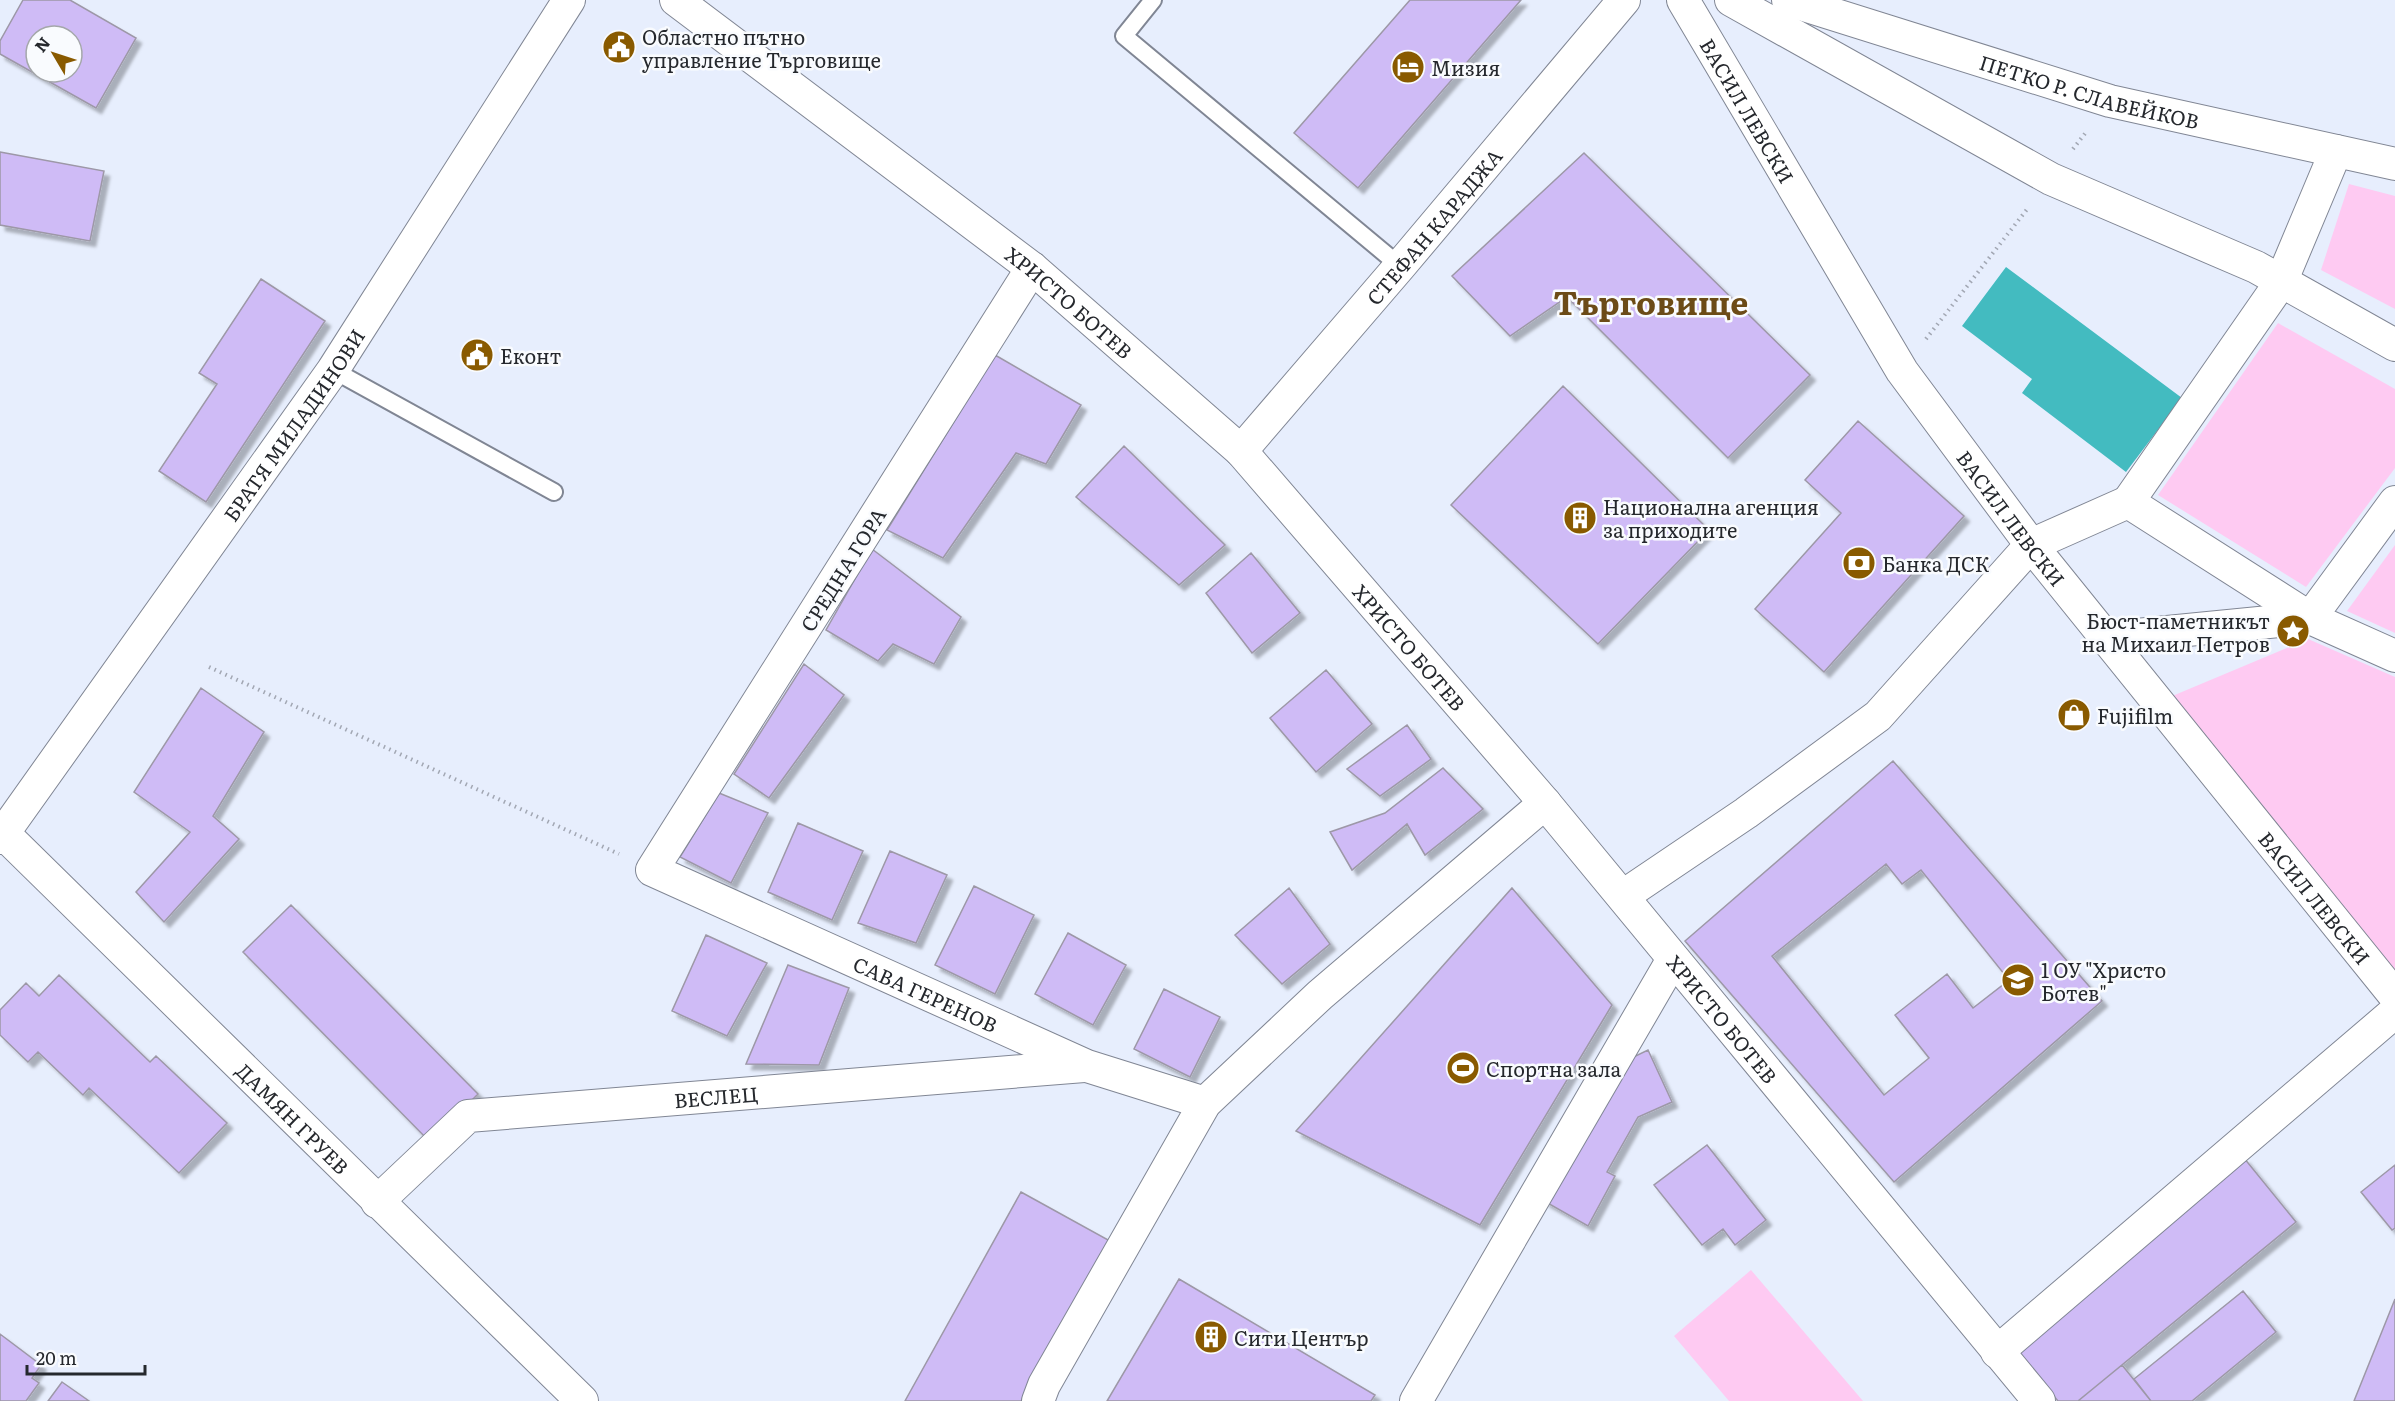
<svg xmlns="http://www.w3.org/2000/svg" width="2395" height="1401" viewBox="0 0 2395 1401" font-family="Literata,serif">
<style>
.green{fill:#fecaf2}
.water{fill:#43bbc0}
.building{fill:#cfbbf6;stroke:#9d98a7;stroke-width:1.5;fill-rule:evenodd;filter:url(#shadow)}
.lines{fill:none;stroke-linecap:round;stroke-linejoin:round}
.lane-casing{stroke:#808694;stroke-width:20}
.street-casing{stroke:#808694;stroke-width:34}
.path{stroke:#a2a7b3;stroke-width:4;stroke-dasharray:1.5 4.5;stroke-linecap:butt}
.lane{stroke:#fff;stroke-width:16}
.street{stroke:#fff;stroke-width:32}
.labels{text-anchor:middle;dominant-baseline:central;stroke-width:5;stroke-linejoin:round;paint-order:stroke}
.poi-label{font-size:20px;fill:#25282d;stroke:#f9fbfe;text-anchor:start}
.street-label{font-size:20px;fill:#25282d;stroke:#f9fbfe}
.town-label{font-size:32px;font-weight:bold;fill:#6c4b17;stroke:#f9fbfe}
</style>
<defs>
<filter id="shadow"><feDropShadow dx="5.5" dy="5.5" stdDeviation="1.5" flood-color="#0004"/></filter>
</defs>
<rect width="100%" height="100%" fill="#e7eefd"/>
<path class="green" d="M2349 184 2395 196V309L2321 270Z
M2278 323 2395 389V468L2306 587 2158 495Z
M2395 545V633L2347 611Z
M2308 639 2395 677V972L2158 702Z
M1751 1270 1863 1401H1729L1674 1336Z"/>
<path class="water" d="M2006 267 2182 398 2126 472 2022 393 2032 379 1962 326Z"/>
<path class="building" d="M23 0H70L136 38 96 108 0 54V41ZM36 36H72V72H36Z
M1410 0H1521L1358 188 1294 133Z
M0 152 104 171 90 241 0 225Z
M1584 153 1810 375 1728 458 1567 297 1510 336 1452 276Z
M261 279 325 321 206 502 159 471 217 384 199 373Z
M995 355 1081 405 1046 464 1016 453 943 558 887 530Z
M1563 386 1709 530 1598 644 1451 505Z
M1858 421 1964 516 1824 672 1755 609 1841 513 1805 480Z
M1124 446 1225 545 1179 585 1076 497Z
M872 549 961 617 934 664 893 644 878 661 826 630Z
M1251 553 1300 613 1252 653 1206 593Z
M804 664 844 695 769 798 734 774Z
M1326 670 1372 724 1316 772 1270 718Z
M201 688 264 732 213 816 239 839 164 922 136 892 190 832 134 792Z
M1407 725 1431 759 1380 796 1347 769Z
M1893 761 2102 1001 1894 1182 1685 941ZM1886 864 1902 884 1921 870 2009 980 1973 1008 1947 974 1895 1015 1929 1058 1884 1095 1772 956Z
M1443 768 1483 809 1425 855 1407 824 1352 870 1330 832 1385 813Z
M719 793 768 813 731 883 680 857Z
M798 823 863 851 832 920 768 892Z
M890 851 947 875 916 943 858 923Z
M974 886 1034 915 995 994 935 965Z
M1289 888 1330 944 1282 984 1235 935Z
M1512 888 1612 1005 1480 1225 1296 1131Z
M291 905 478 1094 430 1142 243 952Z
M1068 933 1126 965 1093 1025 1035 994Z
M706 935 767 963 727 1036 672 1011Z
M788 965 849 988 819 1065 746 1064Z
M59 975 150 1062 156 1056 227 1123 179 1173 89 1088 83 1095 38 1052 28 1062 0 1035V1010L26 983 39 996Z
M1164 989 1220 1017 1190 1077 1134 1049Z
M1648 1050 1672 1102 1638 1117 1607 1172 1615 1176 1588 1226 1544 1201 1623 1062Z
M1707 1145 1766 1220 1735 1245 1723 1229 1702 1245 1654 1185Z
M2244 1158 2296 1222 2078 1401H2058L2014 1348Z
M2395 1165V1228L2392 1230 2361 1192Z
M1021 1192 1110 1241 1021 1401H905Z
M1179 1279 1375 1395 1371 1401H1107Z
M2243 1291 2276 1332 2192 1401H2151L2134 1379Z
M2395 1299V1401H2354Z
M0 1334 41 1365 32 1378 39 1383 26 1401H0Z
M2122 1365 2151 1401H2078Z
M62 1382 89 1401H48Z"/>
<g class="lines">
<defs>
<path id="lane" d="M1153 0 1124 36 1400 266
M333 370 554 492"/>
<g id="street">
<path id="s1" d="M676 0 1032 268 1241 451 1545 803 2039 1401"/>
<path id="s2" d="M1683 0 1902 371 2031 545 2395 996"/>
<path d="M1731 0 2051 179 2256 267 2395 345"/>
<path id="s3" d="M1788 0 2110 101 2395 164"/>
<path id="s4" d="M1032 268 652 870 1087 1066 1205 1103"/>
<path id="s5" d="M1241 451 1400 266 1624 0"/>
<path d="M2128 502 2281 282 2336 151"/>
<path d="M2395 502 2310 618 2395 656"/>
<path d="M2106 638 2310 618"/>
<path id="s6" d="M0 830 582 1401"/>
<path id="s7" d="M0 838 333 370 569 0"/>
<path d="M1623 896 1746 813 1878 716 2031 545 2128 502 2310 618"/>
<path id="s8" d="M377 1202 468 1116 1084 1066"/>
<path d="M1997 1352 2395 1012"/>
<path d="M1038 1401 1044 1385 1205 1103 1320 995 1545 803"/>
<path d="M1416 1401 1673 959"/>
</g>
</defs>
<use href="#lane" class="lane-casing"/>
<use href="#street" class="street-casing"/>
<path class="path" d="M2073 149 2087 131
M1926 339 2028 208
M209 667 619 854"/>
<use href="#lane" class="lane"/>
<use href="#street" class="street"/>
</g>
<defs>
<symbol id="civic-disc" viewBox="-11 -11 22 22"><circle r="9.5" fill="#895a00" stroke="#f9fbfe"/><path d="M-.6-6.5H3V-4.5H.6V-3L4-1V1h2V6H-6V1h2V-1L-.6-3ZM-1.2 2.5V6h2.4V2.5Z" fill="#fff"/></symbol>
<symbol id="hotel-disc" viewBox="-11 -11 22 22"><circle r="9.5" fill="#895a00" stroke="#f9fbfe"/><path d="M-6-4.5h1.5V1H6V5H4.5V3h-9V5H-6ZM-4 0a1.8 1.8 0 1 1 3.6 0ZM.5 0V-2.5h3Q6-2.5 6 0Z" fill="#fff"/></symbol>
<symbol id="building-disc" viewBox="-11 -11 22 22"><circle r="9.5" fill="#895a00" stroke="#f9fbfe"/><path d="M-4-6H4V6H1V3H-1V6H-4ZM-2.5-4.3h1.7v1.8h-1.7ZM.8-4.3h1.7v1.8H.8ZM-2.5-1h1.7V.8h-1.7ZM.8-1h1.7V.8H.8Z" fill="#fff"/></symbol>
<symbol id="bank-disc" viewBox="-11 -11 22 22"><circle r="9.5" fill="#895a00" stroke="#f9fbfe"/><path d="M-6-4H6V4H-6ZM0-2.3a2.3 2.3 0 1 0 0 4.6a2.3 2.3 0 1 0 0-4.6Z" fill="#fff"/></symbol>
<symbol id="sight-disc" viewBox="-11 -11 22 22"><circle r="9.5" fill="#895a00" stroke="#f9fbfe"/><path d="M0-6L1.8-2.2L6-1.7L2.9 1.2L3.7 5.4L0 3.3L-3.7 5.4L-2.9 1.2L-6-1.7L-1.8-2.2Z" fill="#fff"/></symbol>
<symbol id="shop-disc" viewBox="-11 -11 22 22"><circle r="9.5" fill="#895a00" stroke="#f9fbfe"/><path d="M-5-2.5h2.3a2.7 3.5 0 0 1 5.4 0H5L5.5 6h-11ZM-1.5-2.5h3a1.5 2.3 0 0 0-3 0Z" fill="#fff"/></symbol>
<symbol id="school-disc" viewBox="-11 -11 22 22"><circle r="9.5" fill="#895a00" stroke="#f9fbfe"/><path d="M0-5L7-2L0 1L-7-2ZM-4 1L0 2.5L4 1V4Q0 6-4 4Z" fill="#fff"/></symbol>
<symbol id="stadium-disc" viewBox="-11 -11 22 22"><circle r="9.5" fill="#895a00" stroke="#f9fbfe"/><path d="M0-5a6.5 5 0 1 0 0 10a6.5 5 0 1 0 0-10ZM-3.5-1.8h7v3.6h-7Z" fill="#fff"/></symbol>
</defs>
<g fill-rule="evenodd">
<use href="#civic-disc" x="600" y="28" width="38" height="38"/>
<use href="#hotel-disc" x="1389" y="48" width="38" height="38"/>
<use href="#civic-disc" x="458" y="336" width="38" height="38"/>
<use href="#building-disc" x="1561" y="499" width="38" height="38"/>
<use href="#bank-disc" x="1840" y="544" width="38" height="38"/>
<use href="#sight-disc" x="2274" y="612" width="38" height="38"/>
<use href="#shop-disc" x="2055" y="696" width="38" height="38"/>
<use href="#school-disc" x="1999" y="961" width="38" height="38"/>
<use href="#stadium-disc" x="1444" y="1049" width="38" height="38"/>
<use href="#building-disc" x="1192" y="1318" width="38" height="38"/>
</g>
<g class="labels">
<g class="poi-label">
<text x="642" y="36">Областно пътно<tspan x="642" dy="23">управление Търговище</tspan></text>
<text x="1431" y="67">Мизия</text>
<text x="500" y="355">Еконт</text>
<text x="1603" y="506">Национална агенция<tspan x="1603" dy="23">за приходите</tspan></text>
<text x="1882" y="563">Банка ДСК</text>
<text x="2270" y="620" text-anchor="end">Бюст-паметникът<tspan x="2270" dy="23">на Михаил Петров</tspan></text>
<text x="2097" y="715">Fujifilm</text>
<text x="2041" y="969">1 ОУ "Христо<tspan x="2041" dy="23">Ботев"</tspan></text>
<text x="1486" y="1068">Спортна зала</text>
<text x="1234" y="1337">Сити Център</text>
</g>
<g class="street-label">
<text stroke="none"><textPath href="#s3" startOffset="315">ПЕТКО Р. СЛАВЕЙКОВ</textPath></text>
<text stroke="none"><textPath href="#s2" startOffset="128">ВАСИЛ ЛЕВСКИ</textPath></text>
<text stroke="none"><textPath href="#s5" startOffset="296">СТЕФАН КАРАДЖА</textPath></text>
<text stroke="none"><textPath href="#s1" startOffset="496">ХРИСТО БОТЕВ</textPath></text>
<text stroke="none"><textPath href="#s7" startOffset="507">БРАТЯ МИЛАДИНОВИ</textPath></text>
<text stroke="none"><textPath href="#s2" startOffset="614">ВАСИЛ ЛЕВСКИ</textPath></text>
<text transform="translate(842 569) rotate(-58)">СРЕДНА ГОРА</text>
<text stroke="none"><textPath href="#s1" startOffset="982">ХРИСТО БОТЕВ</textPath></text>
<text stroke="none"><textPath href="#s2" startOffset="1100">ВАСИЛ ЛЕВСКИ</textPath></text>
<text stroke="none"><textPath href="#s4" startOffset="1012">САВА ГЕРЕНОВ</textPath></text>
<text stroke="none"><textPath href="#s1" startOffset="1468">ХРИСТО БОТЕВ</textPath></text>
<text stroke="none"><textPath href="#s8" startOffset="374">ВЕСЛЕЦ</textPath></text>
<text stroke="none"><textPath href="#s6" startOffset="411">ДАМЯН ГРУЕВ</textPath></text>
</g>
<g class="town-label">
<text x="1651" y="301">Търговище</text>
</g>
</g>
<g transform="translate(54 54) rotate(309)"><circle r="28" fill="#f9fbfe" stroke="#a4a7aa" stroke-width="1.5"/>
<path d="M0-4.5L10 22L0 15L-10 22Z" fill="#895a00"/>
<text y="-9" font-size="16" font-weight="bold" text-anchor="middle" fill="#25282d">N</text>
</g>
<path d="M27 1365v9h118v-9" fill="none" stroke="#25282d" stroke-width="3"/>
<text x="36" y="1365" font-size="18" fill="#25282d" stroke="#f9fbfe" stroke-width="4.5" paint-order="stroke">20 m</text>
</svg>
